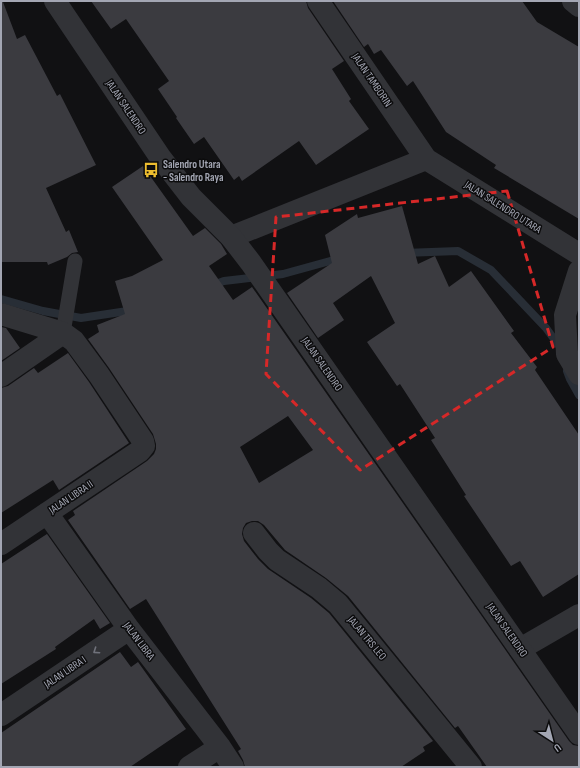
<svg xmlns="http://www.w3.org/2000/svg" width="580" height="768" viewBox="0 0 580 768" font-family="'Sofia Sans Condensed',sans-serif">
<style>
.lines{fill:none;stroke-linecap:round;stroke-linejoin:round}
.stream{stroke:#282e36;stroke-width:8}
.building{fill:#3b3b40;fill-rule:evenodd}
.service{stroke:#323337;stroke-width:15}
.minor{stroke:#323337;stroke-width:22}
.tertiary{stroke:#323337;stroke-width:22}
.oneway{stroke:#70727b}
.marked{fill:none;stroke:#d62828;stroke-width:3;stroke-dasharray:8 5;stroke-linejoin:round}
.labels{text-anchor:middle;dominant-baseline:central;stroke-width:3;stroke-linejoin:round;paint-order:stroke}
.street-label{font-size:11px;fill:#a3a6b3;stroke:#0c0c0d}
.poi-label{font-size:11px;font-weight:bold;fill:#a3a6b3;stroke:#0c0c0d;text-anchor:start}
</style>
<rect width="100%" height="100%" fill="#111113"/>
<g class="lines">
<path class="stream" d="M404 253 458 251 491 270 546 328 562 350
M210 286 224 281 283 274 341 258
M1 299 43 311 81 318 134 310
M567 371 570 379 579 395"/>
</g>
<path class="building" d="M91 1H306L308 8 344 61 332 69 351 99 349 101 369 129 316 165 299 141 242 181 239 176 234 180 204 137 194 144 176 118 177 117 158 89 169 81 126 19 111 29Z
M333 1H522L537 22 579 47V219L494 168 496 165 446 132 413 81 407 86 381 50 374 54 368 44 364 47Z
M1 2H3L17 39 25 35 57 96 60 94 96 165 46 188 66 232 69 230 78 252 72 253 67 257 48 265 47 262H1Z
M143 166 193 236 205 228 221 244 227 254 209 266 233 300 252 287 569 741 573 745 579 746V767H487L458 726 455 728 348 596 326 578 285 550 264 525 258 521H252L246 523 243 528 242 534 244 541 258 559 268 569 311 598 329 613 433 741 423 747 425 751 401 767H245L243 760 238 751 241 749 146 599 130 609 68 520 75 515 73 511 147 461 154 454 156 449V444L153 434 109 368 88 339 99 332 97 325 125 314 115 281 132 276 163 260 112 187ZM288 416 313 450 259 483 240 447Z
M402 206 418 264 435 256 449 287 471 271 514 331 511 333 537 367 535 370 579 435V574L543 597 520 561 511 566 464 496 466 495 431 440 435 438 400 384 397 386 367 342 395 323 371 276 333 303 344 320 318 338 287 293 332 263 325 235 357 214 358 218Z
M1 327 6 328 20 348 1 361Z
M68 353 89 382 129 443 59 490 53 480 1 513V388L8 386 34 368 38 373Z
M47 534 110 623 100 629 94 619 55 647 56 649 1 684V564Z
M120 652 131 667 138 662 186 729 130 767H1V733Z"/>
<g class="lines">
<path class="service" d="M63 333 75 261"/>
<path class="minor" d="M318 1 426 159 579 254
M573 1 579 6
M231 237 426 159
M579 271 565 315 567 354 579 374
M1 314 63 333 74 341 99 375 143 441 144 446 140 451 1 544
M1 376 63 333
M47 513 129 629 220 747 233 767
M254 533 268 551 277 560 319 588 338 604 471 767
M520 649 579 615
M1 715 129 629
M189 767 220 747"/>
<path class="tertiary" d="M55 1 160 157 191 197 231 237 251 263 579 734"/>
</g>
<defs><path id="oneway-chevron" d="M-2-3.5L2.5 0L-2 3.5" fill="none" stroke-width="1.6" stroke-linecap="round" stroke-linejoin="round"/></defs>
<use class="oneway" href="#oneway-chevron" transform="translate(96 651) rotate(146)"/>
<path class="marked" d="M507 191 553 347 360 470 266 374 276 217Z"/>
<defs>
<symbol id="bus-bare" viewBox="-9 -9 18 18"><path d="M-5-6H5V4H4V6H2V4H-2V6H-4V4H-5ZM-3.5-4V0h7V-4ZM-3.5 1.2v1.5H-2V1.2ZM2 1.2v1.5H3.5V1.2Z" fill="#edbd2f" stroke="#0c0c0d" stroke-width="2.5" paint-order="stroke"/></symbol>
</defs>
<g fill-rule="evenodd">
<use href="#bus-bare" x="140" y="159" width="22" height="22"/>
</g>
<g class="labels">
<g class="street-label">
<text transform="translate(372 80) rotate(56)">JALAN TAMBORIN</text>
<text transform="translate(126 107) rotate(56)">JALAN SALENDRO</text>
<text transform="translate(503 207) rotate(32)">JALAN SALENDRO UTARA</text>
<text transform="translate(322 364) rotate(55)">JALAN SALENDRO</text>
<text transform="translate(71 497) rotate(-34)">JALAN LIBRA II</text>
<text transform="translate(507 630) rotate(55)">JALAN SALENDRO</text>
<text transform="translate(367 638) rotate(50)">JALAN TRS LEO</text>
<text transform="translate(139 641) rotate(53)">JALAN LIBRA</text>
<text transform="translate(65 672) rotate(-34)">JALAN LIBRA I</text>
</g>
<g class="poi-label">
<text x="163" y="164">Salendro Utara<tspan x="163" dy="13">- Salendro Raya</tspan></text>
</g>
</g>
<rect width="580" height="768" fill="none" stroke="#a3a6b3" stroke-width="4"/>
<g transform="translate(552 740) rotate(144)" stroke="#0c0c0d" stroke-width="3" paint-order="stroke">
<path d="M0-3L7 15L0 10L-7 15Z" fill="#a3a6b3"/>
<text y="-6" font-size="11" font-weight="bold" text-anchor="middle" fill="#a3a6b3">U</text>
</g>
</svg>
